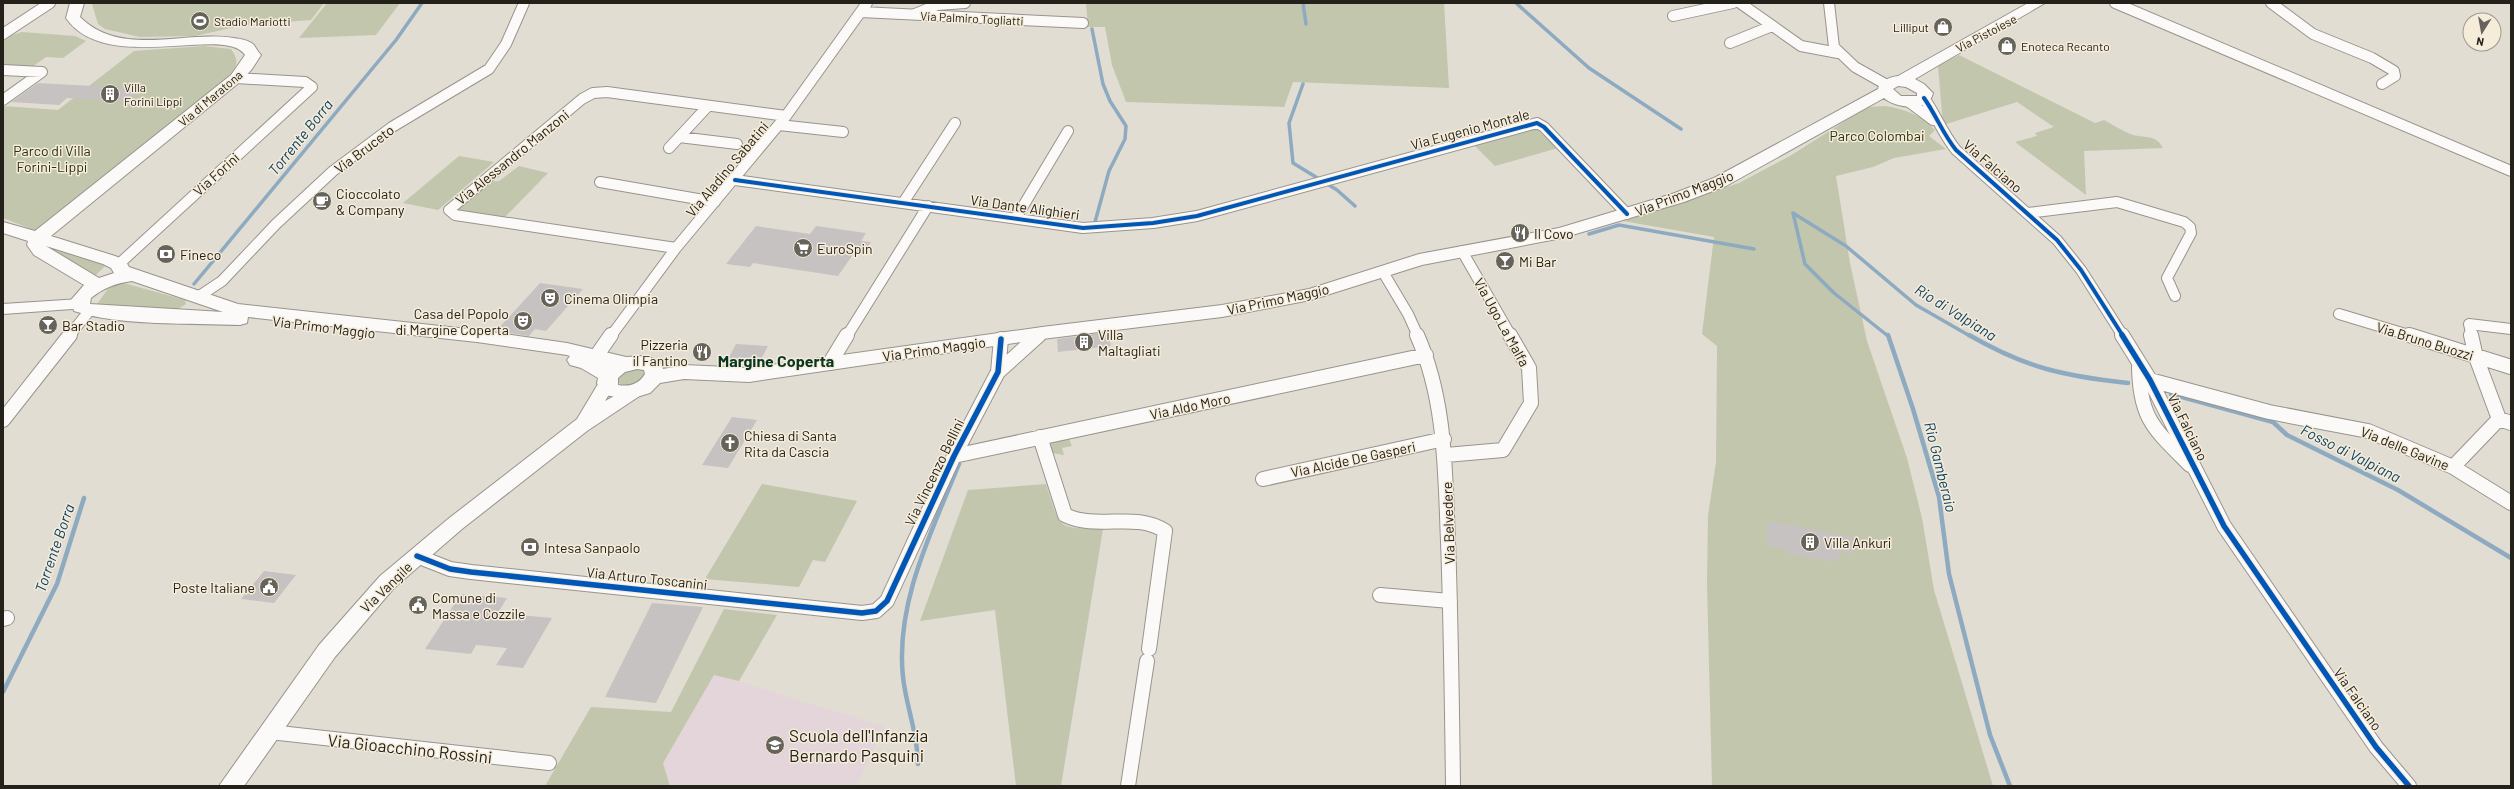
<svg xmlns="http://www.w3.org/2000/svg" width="2514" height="789" viewBox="0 0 2514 789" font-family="Barlow,sans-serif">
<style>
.education{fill:#e3d5d9}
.green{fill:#c2c6ac}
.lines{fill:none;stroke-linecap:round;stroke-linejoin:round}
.stream-far1{stroke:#8daac0;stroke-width:3.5}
.stream{stroke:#8daac0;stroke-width:4.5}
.building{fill:#c6c2c1}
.street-far1-casing{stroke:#98948d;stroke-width:12}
.street-casing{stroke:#98948d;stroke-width:16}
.secondary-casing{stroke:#98948d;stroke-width:2}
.primary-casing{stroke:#98948d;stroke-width:2}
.street-far1{stroke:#fbfaf8;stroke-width:10}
.street{stroke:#fbfaf8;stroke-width:14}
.secondary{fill:#fbfaf8;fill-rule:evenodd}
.primary{fill:#fbfaf8;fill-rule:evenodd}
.cycleway-far1-casing{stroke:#f5ecda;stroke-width:6}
.cycleway-casing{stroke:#f5ecda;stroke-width:8}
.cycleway-far1{stroke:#0057b8;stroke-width:4}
.cycleway{stroke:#0057b8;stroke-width:5.5}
.labels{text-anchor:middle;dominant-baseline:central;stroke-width:3;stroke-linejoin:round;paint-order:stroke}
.far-street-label{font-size:12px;fill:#24211a;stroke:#f5ecda}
.far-poi-label{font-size:12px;fill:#24211a;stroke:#f5ecda;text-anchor:start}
.street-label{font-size:14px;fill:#24211a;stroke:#f5ecda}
.park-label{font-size:14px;fill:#283109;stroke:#f5ecda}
.poi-label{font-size:14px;fill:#24211a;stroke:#f5ecda;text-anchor:start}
.water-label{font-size:15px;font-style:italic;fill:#0c4265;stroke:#f5ecda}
.quarter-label{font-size:16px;font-weight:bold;fill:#053523;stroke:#f5ecda}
.near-poi-label{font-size:17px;fill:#24211a;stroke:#f5ecda;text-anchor:start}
.near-street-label{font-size:17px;fill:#24211a;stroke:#f5ecda}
</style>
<rect width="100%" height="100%" fill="#e2ddd3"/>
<path class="education" d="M715 674 885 727 856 786H670L663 763Z"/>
<path class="green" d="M324 3 311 20 244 25 195 36 140 37 105 29 98 24 92 4Z
M327 3H400L376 35 299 38Z
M1086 3H1444L1449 88 1293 82 1284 107 1126 102 1112 65 1105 27H1088Z
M22 32 75 36 86 41 63 58 46 57 28 70 3 69V41L12 35Z
M204 46 231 49C241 63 236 67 226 79L39 232 3 218V106L58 110 134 51Z
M1959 55 2095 123 2104 120C2113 125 2121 130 2130 134 2144 139 2155 133 2163 148L2084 151 2086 195 2015 142 2037 136 2035 133 2054 127 2017 102 1943 125 1938 66Z
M1885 106C1905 109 1921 115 1935 130L1929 136 1946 149 1894 158 1873 167 1836 176 1850 263 1867 341 1907 458 1922 518 1934 590 1993 786H1712L1707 583 1708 516 1716 462 1717 346 1702 334 1714 237 1623 221 1739 183 1790 156 1867 107Z
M1534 127 1558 148 1495 166 1473 144Z
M459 156 494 162 438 210 403 203Z
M519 166 548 173 504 218 459 211V207L487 182 499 181Z
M51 245 107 264 94 277 48 248Z
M120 282 185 300 186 304 176 310 95 307 112 283Z
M630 369H643L645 377 636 384 621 385 618 381 619 375Z
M1069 439 1072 446 1062 448 1064 455 1052 453 1049 443Z
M762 484 857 501 825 562 813 560 799 587 705 579Z
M1046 484C1061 529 1054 528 1103 529L1061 786H1016L995 610 920 621 968 490Z
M724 609 777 615 739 681 714 675 663 763 670 786H545L591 707 671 712Z"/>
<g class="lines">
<path class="stream-far1" d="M1303 3 1306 24
M1516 3 1589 68 1681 129
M1092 29 1103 84 1110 101 1126 126 1125 139 1109 171 1095 222
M1303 84 1289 123 1293 163 1337 190 1355 206
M1793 213 1805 264 1834 293 1888 336
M1793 213 1846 246 1916 305 1970 336
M1589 234 1619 225 1754 249
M194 284 396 40 422 3"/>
<path class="stream" d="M1888 335 1913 409 1939 497 1949 574 1990 735 2010 786
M1969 335C2026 368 2064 376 2128 383
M2171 394 2273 422 2287 435 2398 490 2511 558
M3 692 57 584 84 498
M918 764C918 734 906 706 903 677 895 603 932 531 959 464"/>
</g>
<path class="building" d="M38 83 93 86 143 89 128 101 67 98 59 105 11 102Z
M756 226 810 234 816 226 866 233 861 241 871 242 862 255 854 253 838 276 753 263 750 267 726 264Z
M540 283 583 289 546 331 535 329 529 336 496 331Z
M1109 332 1111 346 1058 352 1057 339Z
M736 344 768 346 759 363 727 361Z
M732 417 757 420 728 468 702 465Z
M1767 521 1853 537 1854 554 1840 551V560L1833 559 1834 562 1788 554V550L1767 546Z
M264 571 296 575 274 603 241 599Z
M461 594 507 598 498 613 552 618 523 668 496 665 507 648 476 645 471 654 425 649Z
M652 603 703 607 656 703 605 697Z"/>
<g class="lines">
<defs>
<path id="street-far1" d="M1740 3 1801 46 1838 53
M1829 3 1834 47 1855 67 1887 85
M2115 3 2511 171
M2271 3 2313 34 2372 58 2394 71 2395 76 2382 84
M861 12 1083 23
M915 14 937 5 965 3
M1673 16 1733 3
M3 34 50 3
M1730 43 1772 26
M3 70 42 72 3 100
M1924 98C1936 115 1943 134 1956 150L2057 240 2081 270 2123 336
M1909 102 1933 120
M779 125 843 132
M679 137 737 144
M669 148 708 106
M735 180 1083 228 1153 223 1197 216 1537 123 1544 127 1627 214
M600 182 715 202
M903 203 955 123
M2028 213 2117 202 2184 222 2190 227 2191 233 2167 278 2175 296
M1016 218 1068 131
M676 248 455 215 449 210 582 99 593 93 607 92 786 116
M1462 251 1511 336
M119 264 312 87 305 82 236 78
M1383 272 1408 314 1418 336
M198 297 222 281 276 224 333 171 392 127 489 69 506 44 524 3
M2339 314 2412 336
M69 336 90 310
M611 336 676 248 786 116 867 3
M847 336 928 206
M1038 336 1042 333
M2472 336 2469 324 2511 329"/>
<path id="street" d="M1417 335C1446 400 1445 472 1448 541 1451 622 1452 704 1453 786
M2122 335 2150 380 2224 526 2376 747 2409 786
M2409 335 2511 367
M597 355 611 335
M830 363 847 335
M2139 363C2139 418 2153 428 2190 465
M998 372 1039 335
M2150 380 2269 412 2368 431 2453 467 2511 503
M2499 419 2511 423
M3 420 70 335
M1040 437 1065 515C1098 531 1134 511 1165 531L1149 649
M1446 455 1503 450 1531 403 1529 368 1510 335
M954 456 1426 355
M2453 467 2499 419 2476 357 2471 335
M1263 479 1444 439
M417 556 450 569 471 572 862 613 876 611 887 601 954 456 998 372 1001 339
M1380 595 1450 601
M3 619 7 618
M270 732 549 763
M1128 786 1147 661"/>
<path id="secondary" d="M80 299 86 300 88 304 86 308 3 314V304Z
M607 377 613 379 616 383 605 401 635 385 641 387 644 391 641 395 587 431 462 529 394 588 335 657 244 786H219L319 645 380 576 448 519 577 419 601 379Z"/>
<path id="primary" d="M70 3H84L80 17C121 58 185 30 234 38 240 39 249 40 254 45 256 48 258 52 261 55L252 69 241 81 51 236 115 256 125 260 129 267 238 304 477 330 567 343 626 357 647 356 660 362 663 369 684 365 749 368 1042 327 1222 305 1309 289 1419 254 1559 228 1672 194 1714 178 1878 89C1879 81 1890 77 1898 76L2028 3H2045L1915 79 1924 84 1933 93C1929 113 1895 108 1884 98L1726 186 1684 202 1562 238 1422 265 1311 300 1222 317 1042 339 749 382 684 379 660 383 650 393 630 399 604 395 597 383 598 378 581 368 570 365 567 360 570 356 567 355 477 342 248 317 247 323 240 325C192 323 118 326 74 311L71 300 84 285 34 255 27 245 28 241 3 233V222L35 231 231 75 245 55C225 24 106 76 66 18ZM1898 86 1906 87 1917 93V96H1901L1893 89ZM46 246 103 264 111 268 114 273 99 278ZM132 281 223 312 90 304 91 298C103 288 117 283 132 281ZM637 369 644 370 645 374C639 384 630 387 618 385V378L625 372Z"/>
</defs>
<use href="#street-far1" class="street-far1-casing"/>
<use href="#street" class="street-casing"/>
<use href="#secondary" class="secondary-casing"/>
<use href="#primary" class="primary-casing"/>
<use href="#street-far1" class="street-far1"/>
<use href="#street" class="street"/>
<use href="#secondary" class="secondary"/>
<use href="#primary" class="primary"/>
<defs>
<path id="cycleway-far1" d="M1924 98C1936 115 1943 134 1956 150L2057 240 2081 270 2123 336
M735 180 1083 228 1153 223 1197 216 1537 123 1544 127 1627 214"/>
<path id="cycleway" d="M2122 335 2150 380 2224 526 2376 747 2409 786
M417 556 450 569 471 572 862 613 876 611 887 601 954 456 998 372 1001 339"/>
</defs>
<use href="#cycleway-far1" class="cycleway-far1-casing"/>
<use href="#cycleway" class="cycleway-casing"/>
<use href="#cycleway-far1" class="cycleway-far1"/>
<use href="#cycleway" class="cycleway"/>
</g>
<defs>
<symbol id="stadium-disc" viewBox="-11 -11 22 22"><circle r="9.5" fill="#66635b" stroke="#f5ecda"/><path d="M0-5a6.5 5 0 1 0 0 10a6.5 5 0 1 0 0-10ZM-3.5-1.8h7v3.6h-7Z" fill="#fff"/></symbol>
<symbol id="shop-disc" viewBox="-11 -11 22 22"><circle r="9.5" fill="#66635b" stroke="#f5ecda"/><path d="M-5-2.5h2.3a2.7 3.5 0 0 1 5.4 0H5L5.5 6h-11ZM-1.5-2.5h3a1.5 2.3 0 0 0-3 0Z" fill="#fff"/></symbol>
<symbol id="building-disc" viewBox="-11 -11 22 22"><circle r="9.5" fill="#66635b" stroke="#f5ecda"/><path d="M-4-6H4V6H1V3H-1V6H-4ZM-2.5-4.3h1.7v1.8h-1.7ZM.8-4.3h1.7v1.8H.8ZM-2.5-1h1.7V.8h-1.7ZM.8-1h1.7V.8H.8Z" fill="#fff"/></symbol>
<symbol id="cafe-disc" viewBox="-11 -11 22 22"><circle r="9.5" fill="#66635b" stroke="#f5ecda"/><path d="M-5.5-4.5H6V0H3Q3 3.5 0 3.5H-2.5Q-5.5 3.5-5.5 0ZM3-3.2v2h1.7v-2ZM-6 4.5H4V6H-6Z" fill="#fff"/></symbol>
<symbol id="restaurant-disc" viewBox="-11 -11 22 22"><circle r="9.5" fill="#66635b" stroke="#f5ecda"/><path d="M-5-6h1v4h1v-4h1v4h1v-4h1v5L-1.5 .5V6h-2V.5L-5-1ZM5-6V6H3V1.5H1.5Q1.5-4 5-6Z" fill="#fff"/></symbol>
<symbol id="supermarket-disc" viewBox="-11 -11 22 22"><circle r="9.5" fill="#66635b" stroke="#f5ecda"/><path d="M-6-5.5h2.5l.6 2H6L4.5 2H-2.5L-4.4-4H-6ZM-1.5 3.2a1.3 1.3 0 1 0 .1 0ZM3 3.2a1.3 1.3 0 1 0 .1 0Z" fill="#fff"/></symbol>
<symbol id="bank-disc" viewBox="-11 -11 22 22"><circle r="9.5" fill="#66635b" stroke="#f5ecda"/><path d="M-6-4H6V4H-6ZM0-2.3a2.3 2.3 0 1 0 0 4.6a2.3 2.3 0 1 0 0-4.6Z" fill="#fff"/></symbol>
<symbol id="bar-disc" viewBox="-11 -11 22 22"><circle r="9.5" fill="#66635b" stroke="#f5ecda"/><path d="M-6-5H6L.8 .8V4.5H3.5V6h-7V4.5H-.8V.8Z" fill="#fff"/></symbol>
<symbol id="theatre-disc" viewBox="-11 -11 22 22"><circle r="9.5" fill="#66635b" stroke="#f5ecda"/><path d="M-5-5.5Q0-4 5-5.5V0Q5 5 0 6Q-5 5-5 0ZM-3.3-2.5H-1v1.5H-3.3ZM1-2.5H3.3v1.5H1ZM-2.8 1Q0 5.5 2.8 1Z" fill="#fff"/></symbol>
<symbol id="church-disc" viewBox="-11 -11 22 22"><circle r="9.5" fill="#66635b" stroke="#f5ecda"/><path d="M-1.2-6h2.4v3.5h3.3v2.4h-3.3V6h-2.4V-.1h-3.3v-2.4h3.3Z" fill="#fff"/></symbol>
<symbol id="civic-disc" viewBox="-11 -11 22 22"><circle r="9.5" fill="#66635b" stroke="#f5ecda"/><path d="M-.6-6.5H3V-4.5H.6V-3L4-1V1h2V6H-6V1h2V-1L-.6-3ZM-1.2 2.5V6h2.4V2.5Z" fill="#fff"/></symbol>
<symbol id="school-disc" viewBox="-11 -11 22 22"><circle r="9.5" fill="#66635b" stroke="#f5ecda"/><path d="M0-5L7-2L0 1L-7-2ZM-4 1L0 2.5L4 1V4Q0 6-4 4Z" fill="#fff"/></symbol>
</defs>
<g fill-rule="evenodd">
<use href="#stadium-disc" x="189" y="10" width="22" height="22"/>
<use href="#shop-disc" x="1932" y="16" width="22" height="22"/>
<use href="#shop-disc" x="1996" y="35" width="22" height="22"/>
<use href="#building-disc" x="99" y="83" width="22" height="22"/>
<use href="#cafe-disc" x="311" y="190" width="22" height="22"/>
<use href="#restaurant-disc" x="1509" y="222" width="22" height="22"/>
<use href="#supermarket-disc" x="792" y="237" width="22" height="22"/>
<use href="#bank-disc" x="155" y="243" width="22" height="22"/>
<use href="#bar-disc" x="1494" y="250" width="22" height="22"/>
<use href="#theatre-disc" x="539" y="287" width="22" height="22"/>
<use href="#theatre-disc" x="512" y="310" width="22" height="22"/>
<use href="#bar-disc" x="37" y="314" width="22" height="22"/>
<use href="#building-disc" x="1073" y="331" width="22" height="22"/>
<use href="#restaurant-disc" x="691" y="341" width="22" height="22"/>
<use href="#church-disc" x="719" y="432" width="22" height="22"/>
<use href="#building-disc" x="1799" y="531" width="22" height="22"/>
<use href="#bank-disc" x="519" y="536" width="22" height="22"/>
<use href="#civic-disc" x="258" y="576" width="22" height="22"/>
<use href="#civic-disc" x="407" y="594" width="22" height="22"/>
<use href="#school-disc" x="764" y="734" width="22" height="22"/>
</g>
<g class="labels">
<g class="far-street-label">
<text transform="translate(972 18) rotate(3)">Via Palmiro Togliatti</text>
<text transform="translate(1986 33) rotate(-28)">Via Pistoiese</text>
<text transform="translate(210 98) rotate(-40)">Via di Maratona</text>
</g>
<g class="far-poi-label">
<text x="214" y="21">Stadio Mariotti</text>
<text x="1929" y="27" text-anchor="end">Lilliput</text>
<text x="2021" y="46">Enoteca Recanto</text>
<text x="124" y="87">Villa<tspan x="124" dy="14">Forini Lippi</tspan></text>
</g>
<g class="street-label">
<text transform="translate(1470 129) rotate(-15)">Via Eugenio Montale</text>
<text transform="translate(364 149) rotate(-37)">Via Bruceto</text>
<text transform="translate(512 157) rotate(-39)">Via Alessandro Manzoni</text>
<text transform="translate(1993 166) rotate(41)">Via Falciano</text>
<text transform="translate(727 169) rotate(-50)">Via Aladino Sabatini</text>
<text transform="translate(216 174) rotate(-42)">Via Forini</text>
<text transform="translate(1684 193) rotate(-21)">Via Primo Maggio</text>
<text transform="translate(1025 207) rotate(8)">Via Dante Alighieri</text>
<text transform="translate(1278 299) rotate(-12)">Via Primo Maggio</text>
<text transform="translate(1502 322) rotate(61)">Via Ugo La Malfa</text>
<text transform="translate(324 327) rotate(7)">Via Primo Maggio</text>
<text transform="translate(2425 341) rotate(17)">Via Bruno Buozzi</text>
<text transform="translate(934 349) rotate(-8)">Via Primo Maggio</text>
<text transform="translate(1190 406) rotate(-12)">Via Aldo Moro</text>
<text transform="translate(2188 427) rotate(64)">Via Falciano</text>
<text transform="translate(2405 448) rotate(22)">Via delle Gavine</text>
<text transform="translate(1353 459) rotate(-12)">Via Alcide De Gasperi</text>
<text transform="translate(934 472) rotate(-64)">Via Vincenzo Bellini</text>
<text transform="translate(1448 523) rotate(-92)">Via Belvedere</text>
<text transform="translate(647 578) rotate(6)">Via Arturo Toscanini</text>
<text transform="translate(386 587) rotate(-44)">Via Vangile</text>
<text transform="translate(2358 699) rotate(55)">Via Falciano</text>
</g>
<g class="park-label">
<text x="1877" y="135">Parco Colombai</text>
<text x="52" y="150">Parco di Villa<tspan x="52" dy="16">Forini-Lippi</tspan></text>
</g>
<g class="poi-label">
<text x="336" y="193">Cioccolato<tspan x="336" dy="16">&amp; Company</tspan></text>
<text x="1534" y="233">Il Covo</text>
<text x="817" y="248">EuroSpin</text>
<text x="180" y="254">Fineco</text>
<text x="1519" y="261">Mi Bar</text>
<text x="564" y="298">Cinema Olimpia</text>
<text x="509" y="313" text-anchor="end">Casa del Popolo<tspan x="509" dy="16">di Margine Coperta</tspan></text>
<text x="62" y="325">Bar Stadio</text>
<text x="1098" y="334">Villa<tspan x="1098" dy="16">Maltagliati</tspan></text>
<text x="688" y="344" text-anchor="end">Pizzeria<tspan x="688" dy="16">il Fantino</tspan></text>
<text x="744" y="435">Chiesa di Santa<tspan x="744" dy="16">Rita da Cascia</tspan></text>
<text x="1824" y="542">Villa Ankuri</text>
<text x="544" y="547">Intesa Sanpaolo</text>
<text x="255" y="587" text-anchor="end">Poste Italiane</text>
<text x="432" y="597">Comune di<tspan x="432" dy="16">Massa e Cozzile</tspan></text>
</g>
<g class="water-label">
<text transform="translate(300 137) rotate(-51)">Torrente Borra</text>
<text transform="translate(1956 312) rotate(32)">Rio di Valpiana</text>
<text transform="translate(2351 453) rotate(27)">Fosso di Valpiana</text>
<text transform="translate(1941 467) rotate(76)">Rio Gamberaio</text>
<text transform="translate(54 548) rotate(-71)">Torrente Borra</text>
</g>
<g class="quarter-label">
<text x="776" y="360">Margine Coperta</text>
</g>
<g class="near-poi-label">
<text x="789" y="735">Scuola dell'Infanzia<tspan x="789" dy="20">Bernardo Pasquini</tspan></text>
</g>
<g class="near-street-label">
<text transform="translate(410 748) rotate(6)">Via Gioacchino Rossini</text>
</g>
</g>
<rect width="2514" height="789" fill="none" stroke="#24211a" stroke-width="8"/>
<g transform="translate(2482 32) rotate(191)"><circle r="19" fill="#f5ecda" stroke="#a19b8d"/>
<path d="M0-3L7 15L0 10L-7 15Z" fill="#66635b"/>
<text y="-6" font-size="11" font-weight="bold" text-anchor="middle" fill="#24211a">N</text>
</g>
</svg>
